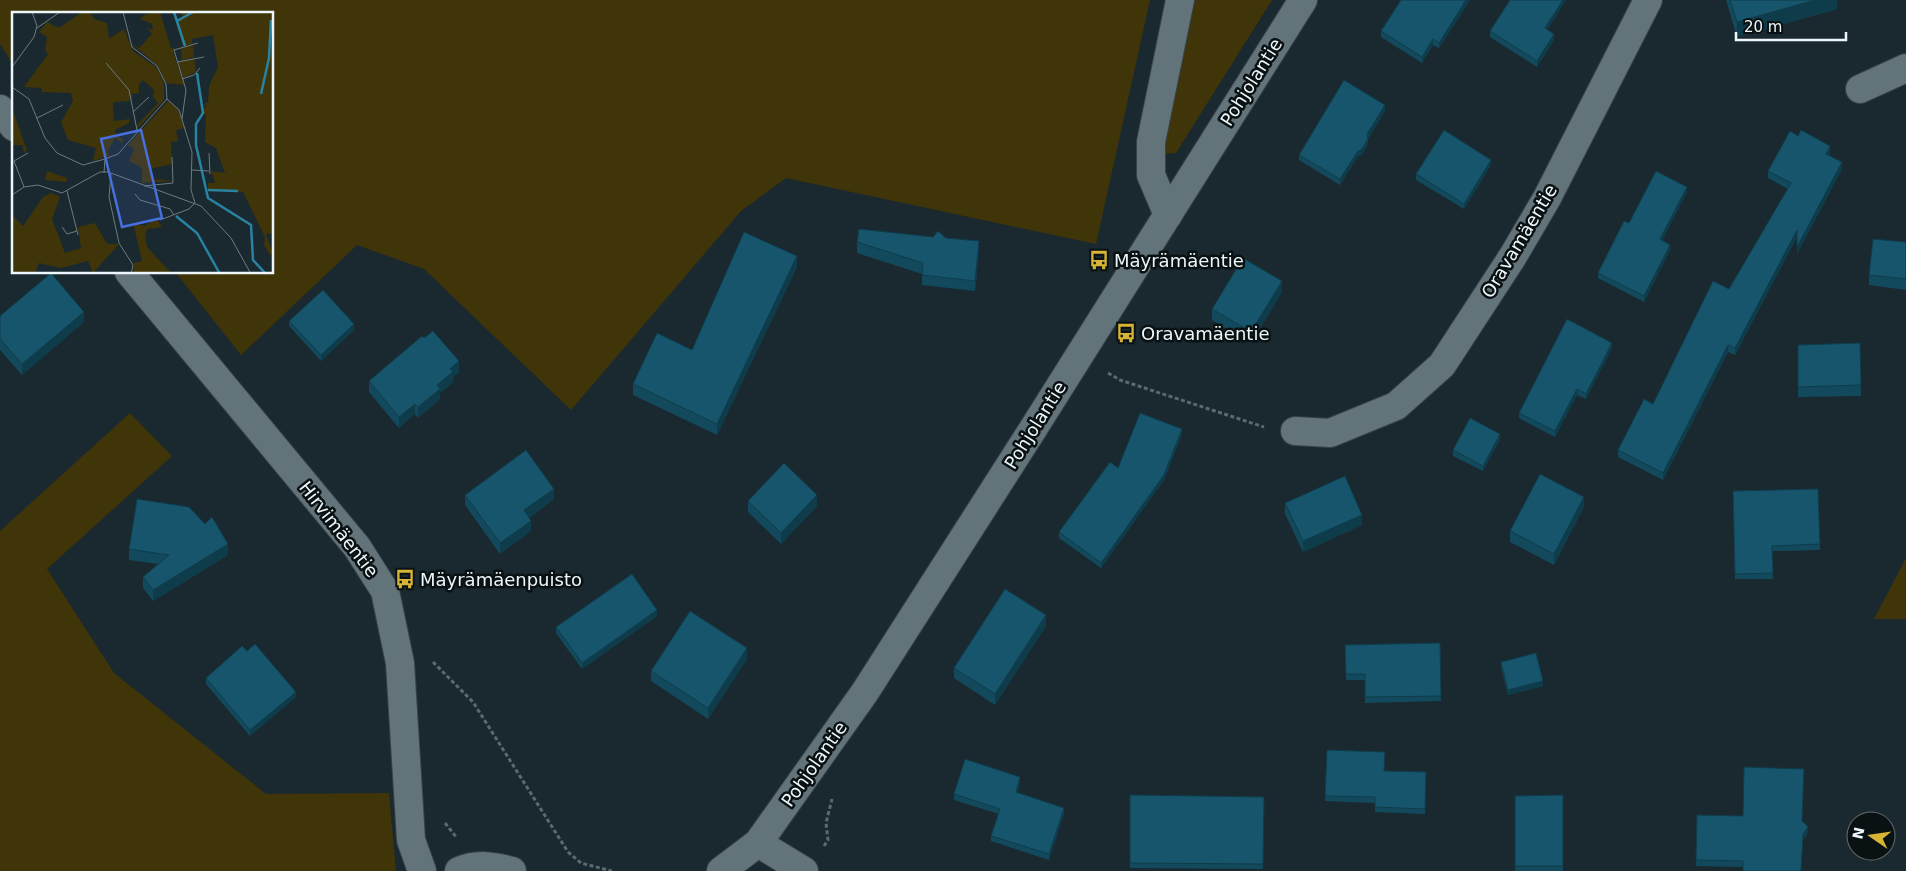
<svg xmlns="http://www.w3.org/2000/svg" width="1906" height="871" viewBox="0 0 1906 871" font-family="'DejaVu Sans',sans-serif">
<style>
.green{fill:#403409}
.lines{fill:none;stroke-linecap:round;stroke-linejoin:round}
.minor-casing{stroke:#384349;stroke-width:30}
.tertiary-casing{stroke:#384349;stroke-width:30}
.path{stroke:#5c696e;stroke-width:3;stroke-dasharray:4 2.5;stroke-linecap:butt}
.minor{stroke:#62737a;stroke-width:28}
.tertiary{stroke:#62737a;stroke-width:28}
.wall{fill:#13495c}
.shaded-wall{fill:#0f3c4b}
.building{fill:#16556b;stroke:#0f3c4b}
.labels{text-anchor:middle;dominant-baseline:central;stroke-width:5;stroke-linejoin:round;paint-order:stroke}
.street-label{font-size:18px;fill:#edf6fa;stroke:#0a1113}
.poi-label{font-size:18px;fill:#edf6fa;stroke:#0a1113;text-anchor:start}
.inset-river{fill:none;stroke:#2882a2;stroke-width:2.5}
.inset-road{fill:none;stroke:#6e7b80;stroke-width:1}
.view{fill:#4770df;fill-opacity:0.15;stroke:#4770df;stroke-width:2.5}
.inset-edge{fill:none;stroke:#edf6fa;stroke-width:2.5}
</style>
<rect width="100%" height="100%" fill="#1a292f"/>
<path class="green" d="M0 0H1150L1096 244 786 178 741 211 571 410 424 269 357 245 241 355 176 273 272 272V14H14V66L0 44Z
M1195 0H1272L1176 153 1163 154Z
M130 413 172 456 47 569 114 673 266 794 389 793 396 871H0V531Z
M1906 558V619H1874Z"/>
<g class="lines">
<defs>
<path id="minor" d="M1860 89 1906 68
M0 109 14 127
M1168 215 1151 175V142L1180 0
M129 272 357 547 385 591 400 663 411 840 422 871
M1295 431 1330 433 1396 406 1442 365 1513 256 1547 198 1648 0
M758 843 804 871
M459 871C477 863 494 866 512 871"/>
<path id="tertiary" d="M721 871 758 843 865 692 1033 429 1303 0"/>
</defs>
<use href="#minor" class="minor-casing"/>
<use href="#tertiary" class="tertiary-casing"/>
<path class="path" d="M1108 373 1120 380 1264 427
M433 662 473 702 568 852 581 863 612 871
M445 823 457 838
M824 846 828 840 826 823 832 799"/>
<use href="#minor" class="minor"/>
<use href="#tertiary" class="tertiary"/>
</g>
<path class="wall" d="M1470 0 1439 48 1433 45 1422 63 1381 37V31Z
M1566 0 1547 30 1554 40 1537 67 1490 37V31Z
M1726 0H1837V9L1737 37Z
M1385 111 1368 139V144L1362 155 1358 156 1340 185 1299 160V155Z
M1830 153 1829 155 1842 169 1797 254V237L1735 355 1728 352 1663 480 1618 457V450L1653 404 1729 289 1788 189 1768 178V171Z
M1491 165 1464 209 1416 180V174Z
M1687 192 1662 240 1670 250 1644 302 1598 278V273L1629 223Z
M946 238 979 252 975 291 922 285V274L857 253V242Z
M1906 242V290L1869 285V275Z
M797 267 717 435 633 395V384L692 350Z
M1282 292 1251 343 1212 320V309Z
M0 316 84 322 22 375 0 350Z
M289 321 354 330 321 361 289 326Z
M1860 343 1861 396 1798 397V345Z
M1612 348 1586 399 1577 395 1555 437 1519 418V413Z
M459 372 453 377V382L440 393V399L418 418 415 414 399 428 369 392V381Z
M1182 434 1164 480 1101 568 1059 538V532L1118 468Z
M1500 439 1483 471 1453 456V450Z
M1818 489 1820 550 1772 551 1773 579H1735L1733 491Z
M465 495 554 499 529 518 531 531 500 554 465 505Z
M748 501 817 506 781 544 748 512Z
M1285 503 1362 525 1303 552 1285 514Z
M1584 507 1554 565 1510 542V531Z
M129 549 228 555 153 601 143 588V577L158 564 129 560Z
M657 616 582 669 556 633V627Z
M1046 626 995 705 954 678V668Z
M1440 643 1441 701 1365 703V680H1346L1345 645Z
M247 651 296 697 250 736 206 684V678Z
M747 659 708 719 651 681V671Z
M1501 662 1543 686 1508 695 1501 667Z
M1327 750 1384 771 1426 772 1425 814 1375 812V803L1325 801Z
M1020 783 1017 793 1064 814 1049 860 991 841V836L999 814 954 800V794Z
M1130 795 1264 797 1263 869 1130 868Z
M1563 795V871H1515V796Z
M1697 815 1803 821 1808 833 1803 840 1743 867 1696 866Z"/>
<path class="shaded-wall" d="M1466 0H1470L1439 48V43Z
M1563 0H1566L1545 33V28Z
M1815 0H1837V9L1737 37V22Z
M1554 34V40L1537 67V61Z
M1433 39V45L1422 63V57Z
M1385 105V111L1367 140V134Z
M1368 139V144L1362 155 1358 156 1340 185V179L1358 151Z
M1830 146V153L1826 160V154Z
M1491 160V165L1464 209V204Z
M1842 162V169L1797 254V247Z
M1687 187V192L1660 245V239Z
M1797 230V237L1735 355V348Z
M979 241V252L975 291V281Z
M1670 245V250L1644 302V296Z
M797 256V267L717 435V424Z
M1282 281V292L1251 343V332Z
M84 312V322L22 375V364Z
M354 324V330L321 361V355Z
M1612 343V348L1586 399V394Z
M1728 345V352L1663 480V473Z
M459 361V372L453 377V382L440 393V399L418 418V407L450 369Z
M1577 389V395L1555 437V431Z
M415 404V414L399 428V417Z
M1182 429V434L1164 480 1101 568V563Z
M1500 434V439L1483 471V466Z
M554 489V499L524 521V510Z
M817 495V506L781 544V533Z
M1584 497V507L1554 565V554Z
M1362 515V525L1303 552V541Z
M531 521V531L500 554V543Z
M228 544V555L153 601V590Z
M657 610V616L582 669V663Z
M1046 615V626L995 705V694Z
M747 648V659L708 719V708Z
M1543 681V686L1508 695V690Z
M296 692V697L250 736V730Z
M1020 777V783L1016 798V792Z
M1064 808V814L1049 860V854Z
M1808 827V833L1803 840V834Z"/>
<path class="building" d="M1401 0H1466L1439 43 1433 39 1422 57 1381 31Z
M1510 0H1563L1545 28 1554 34 1537 61 1490 31Z
M1730 0H1815L1737 22Z
M1344 80 1385 105 1367 134 1368 139 1362 149 1358 151 1340 179 1299 155Z
M1444 130 1491 160 1464 204 1416 174Z
M1801 130 1830 146 1826 154 1842 162 1797 247V230L1735 348 1728 345 1663 473 1618 450 1644 399 1653 404 1713 281 1729 289 1791 183 1768 171 1790 131 1798 136Z
M1656 171 1687 187 1660 239 1670 245 1644 296 1598 273 1624 221 1629 223Z
M859 229 933 237 938 231 946 238 979 241 975 281 922 275 923 263 857 242Z
M744 232 797 256 717 424 633 384 657 333 692 350Z
M1873 239 1906 242V279L1869 275Z
M1243 258 1282 281 1251 332 1212 309Z
M51 273 84 312 22 364 0 339V316Z
M323 290 354 324 321 355 289 321Z
M1567 319 1612 343 1586 394 1577 389 1555 431 1519 413Z
M433 331 459 361 450 369 453 372 437 385 440 389 418 407 415 404 399 417 369 381 422 336 424 338Z
M1860 343 1861 385 1798 387V345Z
M1140 413 1182 429 1164 475 1101 563 1059 532 1110 462 1118 468Z
M1470 418 1500 434 1483 466 1453 450Z
M526 450 554 489 524 510 531 521 500 543 465 495Z
M784 463 817 495 781 533 748 501Z
M1540 474 1584 497 1554 554 1510 531Z
M1345 476 1362 515 1303 541 1285 503Z
M1818 489 1820 544 1772 546 1773 573 1735 574 1733 491Z
M137 499 189 507 205 524 212 517 228 544 153 590 143 577 169 555 129 549Z
M632 574 657 610 582 663 556 627Z
M1005 589 1046 615 995 694 954 668Z
M690 611 747 648 708 708 651 671Z
M1440 643 1441 696 1365 697V674H1346L1345 645Z
M255 644 296 692 250 730 206 678 242 646 247 651Z
M1536 653 1543 681 1508 690 1501 662Z
M1327 750 1385 752 1384 771 1426 772 1425 809 1375 807V797L1325 796Z
M965 759 1020 777 1016 792 1064 808 1049 854 991 836 1000 809 954 794Z
M1744 767 1804 769 1802 821 1808 827 1803 834 1801 871H1743V861L1696 860 1697 815 1743 816Z
M1130 795 1264 797 1263 864 1130 863Z
M1563 795V866H1515V796Z"/>
<defs>
<symbol id="bus-bare" viewBox="-9 -9 18 18"><path d="M-5-6H5V4H4V6H2V4H-2V6H-4V4H-5ZM-3.5-4V0h7V-4ZM-3.5 1.2v1.5H-2V1.2ZM2 1.2v1.5H3.5V1.2Z" fill="#d7b434" stroke="#0a1113" stroke-width="2.5" paint-order="stroke"/></symbol>
</defs>
<g fill-rule="evenodd">
<use href="#bus-bare" x="1085" y="246" width="28" height="28"/>
<use href="#bus-bare" x="1112" y="319" width="28" height="28"/>
<use href="#bus-bare" x="391" y="565" width="28" height="28"/>
</g>
<g class="labels">
<g class="street-label">
<text transform="translate(1251 82) rotate(-58)">Pohjolantie</text>
<text transform="translate(1519 241) rotate(-59)">Oravamäentie</text>
<text transform="translate(1035 425) rotate(-58)">Pohjolantie</text>
<text transform="translate(339 529) rotate(52)">Hirvimäentie</text>
<text transform="translate(814 764) rotate(-55)">Pohjolantie</text>
</g>
<g class="poi-label">
<text x="1114" y="260">Mäyrämäentie</text>
<text x="1141" y="333">Oravamäentie</text>
<text x="420" y="579">Mäyrämäenpuisto</text>
</g>
</g>
<g transform="translate(12 12)">
<rect width="261" height="261" fill="#1a292f"/>
<path d="M70 0H78L82 7 95 11 97 27 112 17 121 39 145 56 152 71V88L125 117 124 114 146 91 141 85 142 78 131 68 127 72V81L120 82V89L117 83 118 89 101 90 102 109 118 107 117 111 103 118 104 123 112 128 110 131 103 126 96 139 97 144 81 149 84 136 56 128 49 110 61 89 59 81 30 80 29 76 12 75 36 42 33 38 35 25 27 20 35 10 47 16ZM148 0 159 36H163L161 40 172 73 154 71 146 54 120 32 127 36 140 22 135 16 141 18 140 12 128 7 134 2ZM161 0 167 8 171 5 168 0H261L262 221 254 222 261 242 258 243 252 233 253 225 231 180 196 179V171H203L199 159 213 161 204 136 193 130 194 102H190V96H194L193 90 196 91 197 74 206 55 201 23 180 27V32L171 34ZM181 33 182 45 170 48 169 36ZM182 46 184 60 171 66 166 50ZM156 89 165 95 172 116 164 118 166 129 159 130 160 152 138 157 141 167 162 169 130 171V156L117 149 122 137 116 133ZM0 96 15 138 12 141 10 133H0ZM35 159 55 166 54 170 33 168ZM39 181 48 185 40 207 53 241 69 236 66 215 83 211 95 232H107L81 261 76 249 49 256 27 251 23 261H0V203L11 214 31 185ZM145 207 150 215 135 217 133 225 135 235 159 261H122V251L130 249 121 211 132 214Z" fill="#403409"/>
<path class="inset-river" d="M162 0 173 34M165 9 181 0M185 61 191 101 184 112V133L196 186 239 213 241 248 254 262M249 82 257 46 259 8M196 178 226 179M164 204 185 221 208 262"/>
<path class="inset-road" d="M111 0 120 35 145 54 154 72 155 87 167 98 180 140 179 178 183 191M25 16 48 0M165 50 192 45M94 51 117 78 125 118M0 55 22 25 25 14 20 0M170 67 182 63 188 56M0 75 17 87 33 126 45 141 71 153 93 147 92 161M121 100 137 85M25 106 51 93M170 107 174 78 162 38 186 31M197 141 198 162M93 147 106 142 155 87M180 158 197 159M99 162 97 185 107 231 121 253 119 262M132 174 161 171 160 145M12 175 2 149 16 141M55 179 66 223M123 182 128 188 158 197 162 203M0 183 12 175 26 173 50 181 88 160H96L189 194 219 226 239 262M148 208 177 197 183 191M50 215 55 222 65 219"/>
<path class="view" d="M129 118 150 206 110 215 89 127Z"/>
<rect width="261" height="261" class="inset-edge"/>
</g>
<g transform="translate(1871 836) rotate(283)"><circle r="24" fill="#0a1113" stroke="#656d6f"/>
<path d="M0-4L9 19L0 12L-9 19Z" fill="#d7b434"/>
<text y="-8" font-size="14" font-weight="bold" text-anchor="middle" fill="#edf6fa">N</text>
</g>
<path d="M1736 32v8h110v-8" fill="none" stroke="#edf6fa" stroke-width="2.5"/>
<text x="1744" y="32" font-size="15" fill="#edf6fa" stroke="#0a1113" stroke-width="4" paint-order="stroke">20 m</text>
</svg>
